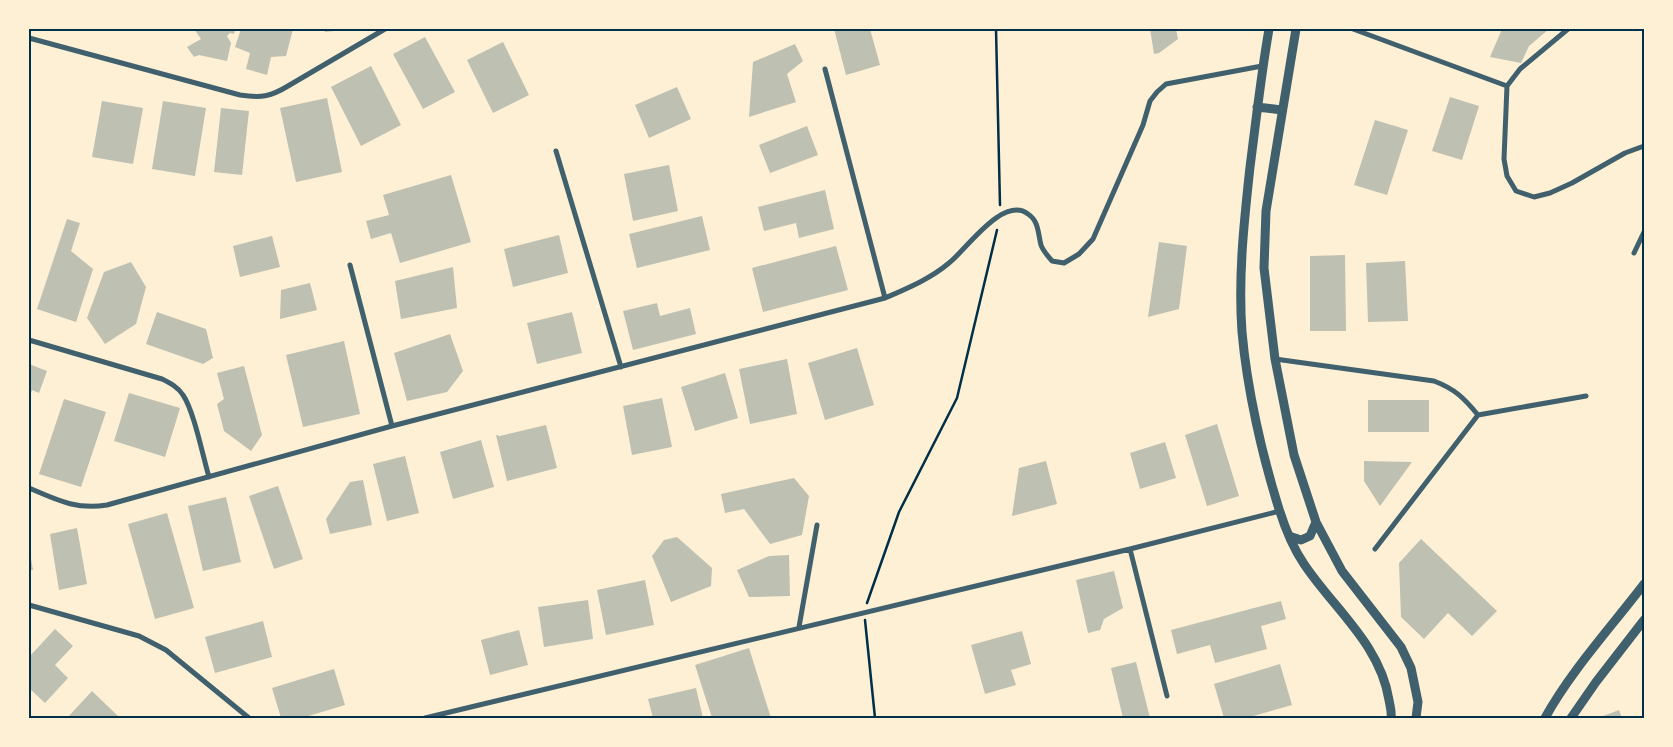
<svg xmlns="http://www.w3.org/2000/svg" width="1673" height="747" viewBox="0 0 1673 747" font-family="'Titillium Web',sans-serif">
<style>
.building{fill:#bec0b2}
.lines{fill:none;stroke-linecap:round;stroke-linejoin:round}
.path{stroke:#003049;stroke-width:2.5}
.minor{stroke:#3f606c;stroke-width:5}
.tertiary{stroke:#3f606c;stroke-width:9}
.neatline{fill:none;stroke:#003049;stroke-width:2}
</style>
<rect width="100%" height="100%" fill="#fdf0d5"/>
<path class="building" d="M194 29H235L234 34 230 33 227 36 231 43 227 61 199 55 194 57 187 47 201 39Z
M241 29H293L286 56 271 57 267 75 246 69 250 53 235 47Z
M325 29H343V30L325 32Z
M834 29H870L880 65 846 75Z
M1150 29H1176L1178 39 1159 53 1154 54Z
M1502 29H1549L1529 46 1521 63 1490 57Z
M425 37 455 92 423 109 393 54Z
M503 42 529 95 493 113 467 60Z
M795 44 803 61 787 74 796 102 749 117 753 62Z
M371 66 401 125 361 146 331 87Z
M677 87 691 119 649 138 635 105Z
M1450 97 1479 106 1462 160 1432 151Z
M327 98 342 172 296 182 280 108Z
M102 101 143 108 133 164 92 157Z
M163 101 206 108 195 176 152 169Z
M221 108 249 111 242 175 214 172Z
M1375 120 1408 130 1387 195 1354 185Z
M807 126 818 155 770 173 759 145Z
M669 165 678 211 633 221 624 174Z
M451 175 471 242 400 263 391 233 371 239 366 221 389 215 383 195Z
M825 190 834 229 799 238 796 223 764 231 758 207Z
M702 216 710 250 637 268 629 234Z
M67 219 80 223 71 251 93 269 76 322 37 309Z
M559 235 568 273 513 287 504 249Z
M272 236 280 267 240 277 233 246Z
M1159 242 1187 246 1179 309 1148 317Z
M836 246 848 290 763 312 752 268Z
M1345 255 1346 331H1310V256Z
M1405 261 1408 321 1368 322 1366 263Z
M131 262 146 287 136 324 105 344 87 318 104 272Z
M453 267 457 308 401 319 395 281Z
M310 283 317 310 280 319 281 290Z
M657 303 660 316 690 308 696 334 633 350 623 311Z
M157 312 206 329 213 358 203 364 146 344Z
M572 312 582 353 537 364 527 323Z
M450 334 463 371 447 392 407 401 394 353Z
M344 341 360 414 303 427 286 355Z
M857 348 874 405 825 420 808 363Z
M787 359 797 414 750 424 739 369Z
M29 364 47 371 39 393 32 390 29 399Z
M244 366 262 435 251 451 224 431 217 404 224 399 217 373Z
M725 373 738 418 695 431 681 387Z
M129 393 180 408 165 457 114 441Z
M662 398 672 447 632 455 623 406Z
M64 399 106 412 81 487 39 474Z
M1368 400H1429V432H1368Z
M1217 424 1239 496 1207 506 1185 435Z
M546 425 557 468 507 481 496 435 500 436Z
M481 440 494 487 453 499 440 452Z
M1165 442 1176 478 1140 489 1130 453Z
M405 456 419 513 387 521 373 464Z
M1046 461 1057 504 1012 516 1019 468Z
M1364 461 1412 462 1380 506 1364 481Z
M794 478 809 496 802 535 770 544 744 509 725 513 721 494Z
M363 480 372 525 330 534 326 519 350 482Z
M278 486 303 559 274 569 249 496Z
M226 497 241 562 203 571 188 506Z
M167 513 194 608 155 619 128 524Z
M77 528 87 584 59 590 50 534Z
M677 537 712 568 711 586 671 602 652 556 664 540Z
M1421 539 1497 611 1472 636 1448 613 1424 639 1401 617 1399 563Z
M29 547 33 570H29Z
M789 555 790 596 749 597 737 570 769 556Z
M1114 571 1123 608 1104 619 1100 630 1088 633 1076 580Z
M645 580 654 625 606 635 597 590Z
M588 600 593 639 544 647 538 607Z
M1281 601 1286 619 1261 626 1267 649 1215 663 1210 645 1177 654 1171 630Z
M263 621 272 657 215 673 205 637Z
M55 629 73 646 55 665 68 678 45 703 29 688V657Z
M519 630 528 665 490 675 481 640Z
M1022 631 1031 664 1011 670 1016 685 985 694 971 645Z
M749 648 771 718H712L695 665Z
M1136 662 1150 718H1123L1111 668Z
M1280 664 1292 705 1246 718H1224L1214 684Z
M334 669 345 705 302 718H281L272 688Z
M696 688 703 718H653L648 699Z
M92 691 119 717 118 718H67Z
M1619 710 1622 718H1604L1603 716Z"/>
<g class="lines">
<path class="path" d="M996 29 1000 205
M867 603 899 512 957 398 997 230
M865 620 875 718"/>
<path class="minor" d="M1353 29 1507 86
M29 38 240 95C261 98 270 97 288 86L385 29
M825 69 885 298
M1507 86 1504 159 1507 176 1516 191 1534 197 1550 193 1572 183 1625 153 1644 146
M1507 86 1520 69 1568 29
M556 151 621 367
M1634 253 1644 232
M350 265 392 426
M29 340 162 379C170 383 178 387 183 395 194 411 203 457 209 477
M1275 359 1434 381C1455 389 1464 398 1478 415
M1478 415 1586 396
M29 488C57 500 76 510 107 505L392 426 885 298C908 288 930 279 949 263 966 250 1003 195 1028 214 1039 221 1038 234 1041 245 1043 251 1048 256 1052 261L1064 263 1079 254 1093 239 1143 125 1150 101 1157 92 1166 84 1262 66
M1130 549 1167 696
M1375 549 1478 415
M29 605 139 636 166 650 249 718
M799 627 817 525
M425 718 1130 549 1280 511"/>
<path class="tertiary" d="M1269 29C1261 75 1256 121 1250 167 1244 222 1238 277 1242 332 1247 389 1262 455 1279 509 1285 528 1293 548 1304 564 1334 609 1380 644 1389 700 1390 706 1392 712 1391 718
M1296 29 1266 211 1264 268 1275 359 1294 455 1316 522 1342 571 1401 647 1411 668 1418 702 1416 718
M1257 107 1282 110
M1289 536 1301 540 1310 536 1316 522
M1545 718C1570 672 1612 626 1644 584
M1571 718 1596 682 1644 620"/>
</g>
<rect width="1673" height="747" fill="none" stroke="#fdf0d5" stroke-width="60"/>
<rect x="30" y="30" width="1613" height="687" class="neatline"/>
</svg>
